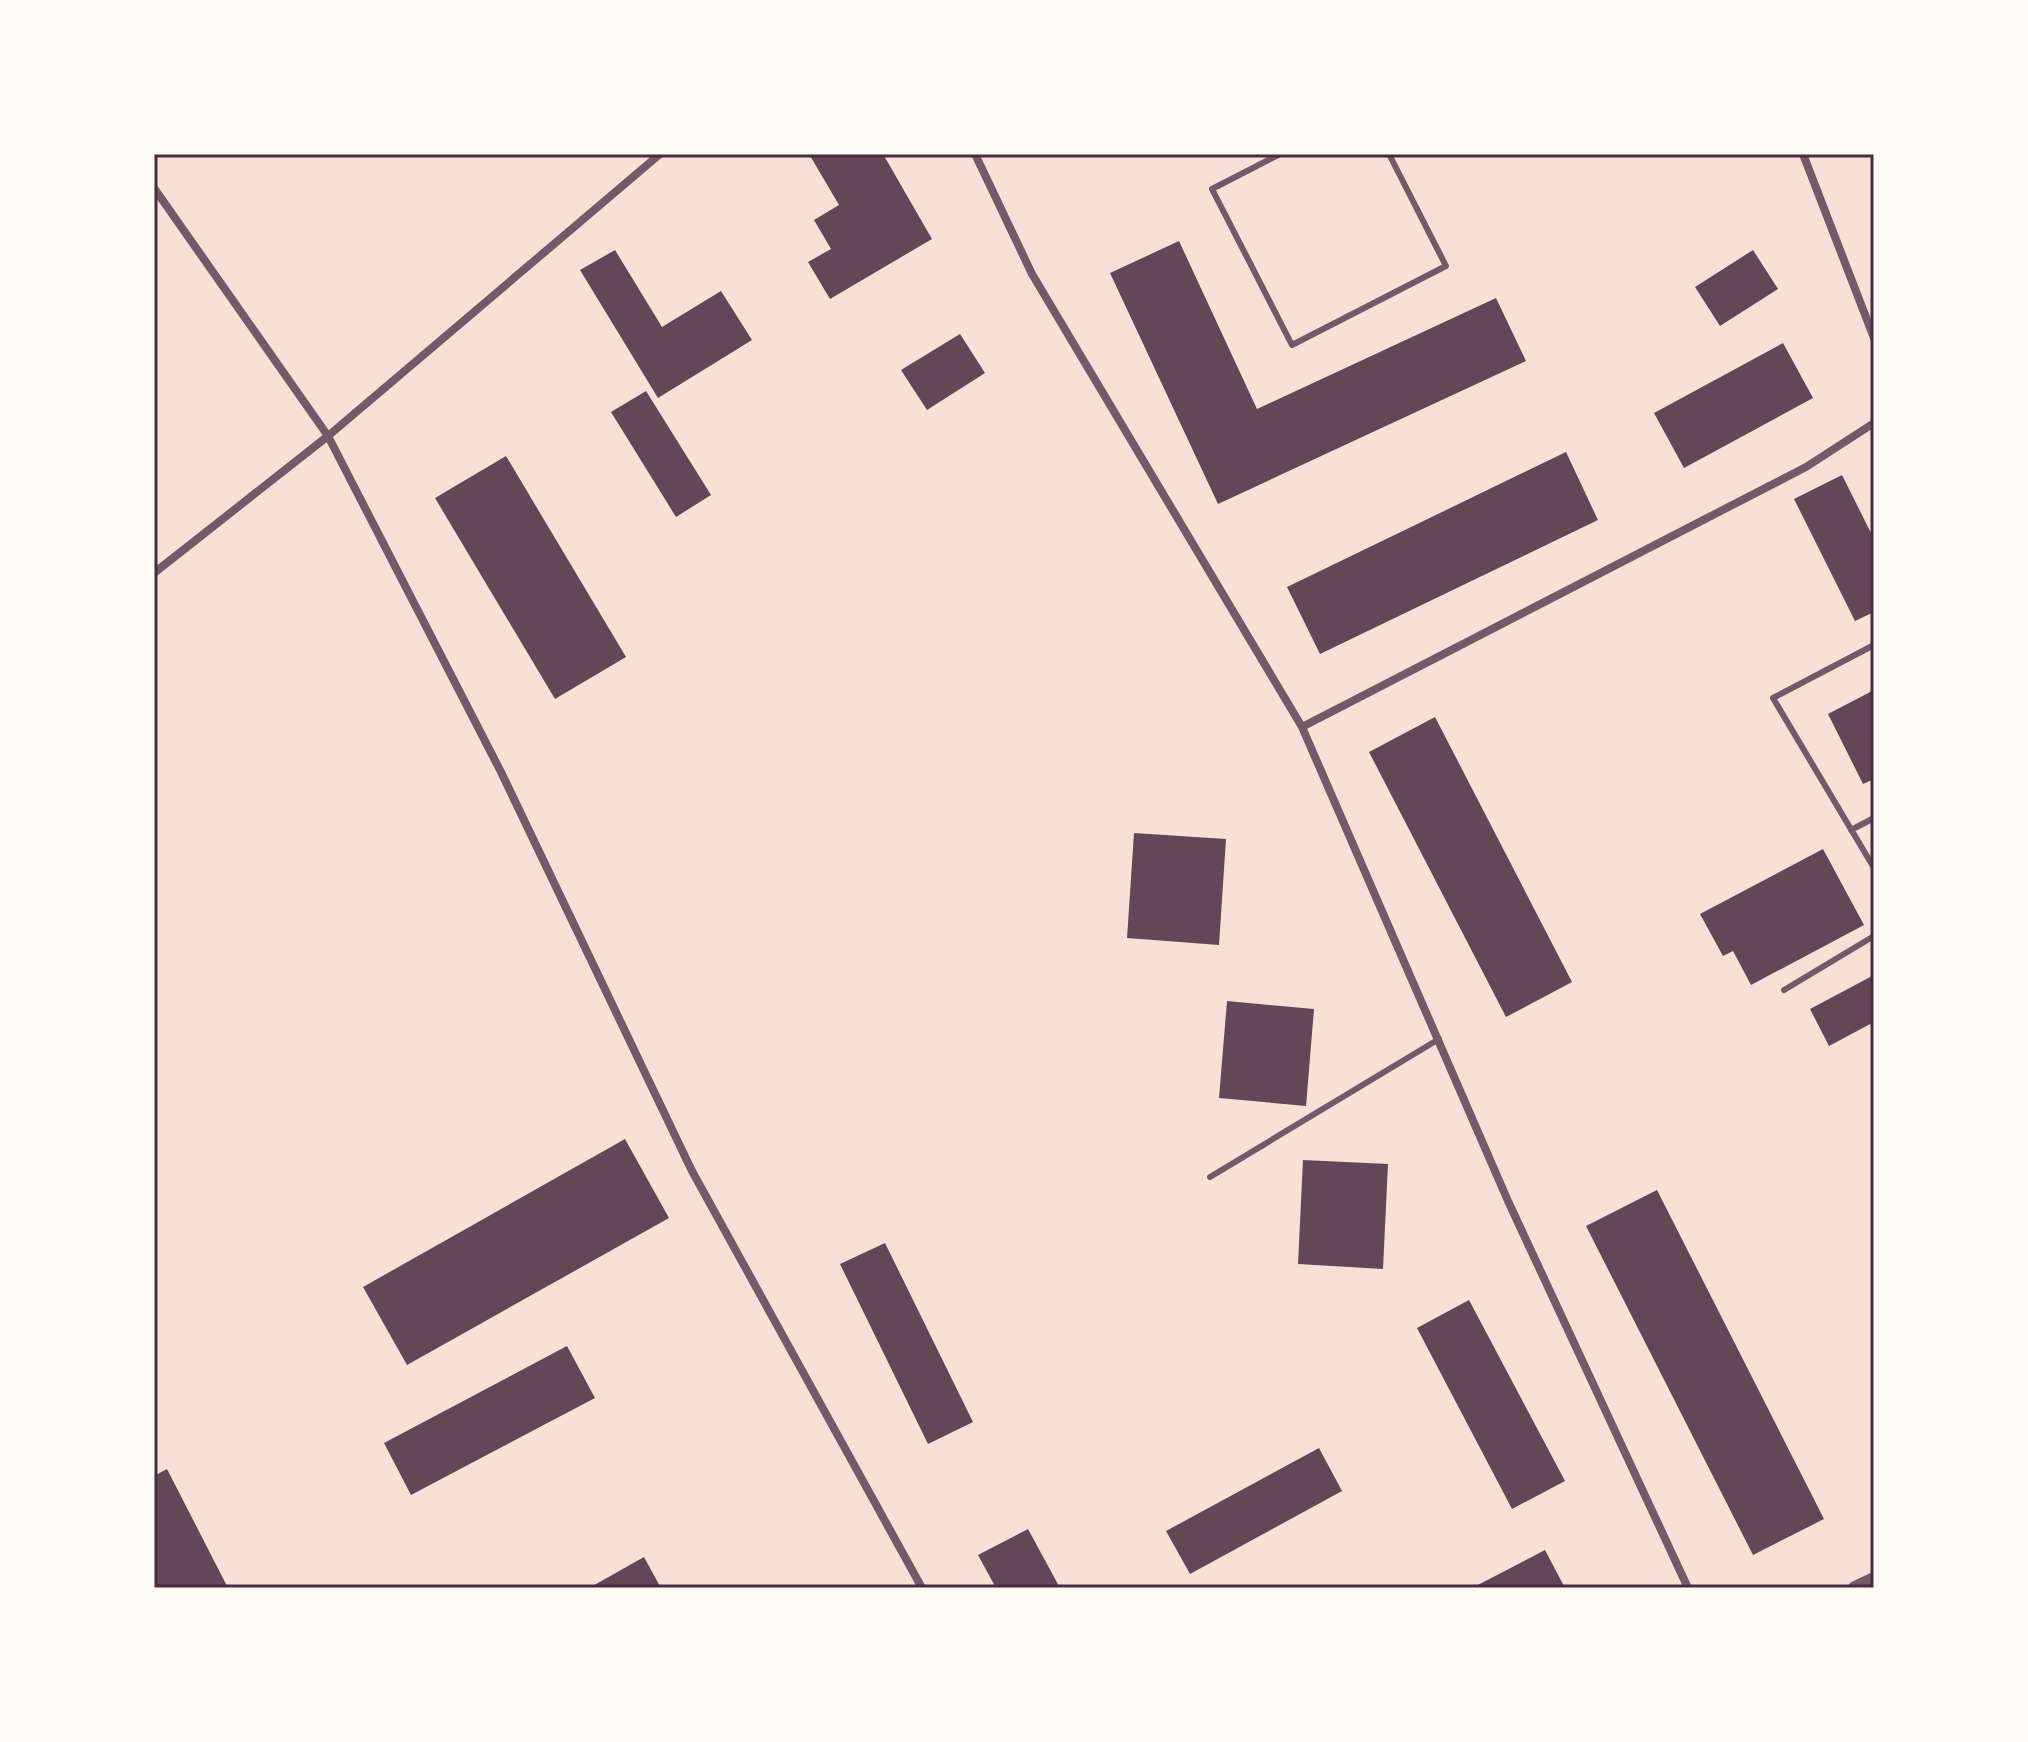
<svg xmlns="http://www.w3.org/2000/svg" width="2028" height="1742" viewBox="0 0 2028 1742" font-family="'PT Sans Narrow',sans-serif">
<style>
.building{fill:#644757}
.lines{fill:none;stroke-linecap:round;stroke-linejoin:round}
.service{stroke:#755966;stroke-width:6}
.minor{stroke:#755966;stroke-width:8}
.tertiary{stroke:#755966;stroke-width:14}
.neatline{fill:none;stroke:#4a2c40;stroke-width:3}
</style>
<rect width="100%" height="100%" fill="#f7e1d7"/>
<path class="building" d="M809 154H883L932 239 830 299 808 262 831 249 814 220 839 205Z
M1179 241 1257 409 1496 298 1526 361 1218 504 1110 273Z
M615 250 662 327 721 291 752 340 658 398 580 270Z
M1753 250 1778 289 1720 326 1695 287Z
M960 334 985 373 927 410 901 370Z
M1783 343 1813 398 1684 468 1654 413Z
M646 391 711 495 676 517 611 412Z
M1566 452 1598 520 1320 654 1287 587Z
M506 456 626 657 555 699 435 498Z
M1842 475 1874 539V612L1855 621 1794 499Z
M1874 690V779L1863 784 1828 714Z
M1435 717 1572 982 1506 1017 1369 752Z
M1134 833 1226 839 1219 945 1127 938Z
M1823 849 1864 925 1751 985 1733 951 1723 956 1700 914Z
M1874 975V1022L1829 1046 1810 1009Z
M1227 1001 1314 1009 1306 1106 1219 1098Z
M625 1139 669 1218 407 1365 363 1287Z
M1303 1160 1388 1164 1383 1269 1298 1264Z
M1657 1190 1824 1519 1753 1555 1586 1226Z
M885 1243 973 1422 928 1444 840 1264Z
M1469 1300 1565 1481 1512 1509 1417 1328Z
M567 1346 595 1398 411 1495 384 1443Z
M1319 1448 1342 1491 1190 1574 1166 1531Z
M167 1469 228 1588H156L154 1584V1476Z
M1028 1529 1060 1588H996L978 1555Z
M1545 1550 1565 1588H1472Z
M644 1557 661 1588H589Z"/>
<g class="lines">
<path class="service" d="M1280 154 1212 189 1292 345 1446 266 1389 154
M1874 645 1773 698 1874 868
M1851 830 1874 818
M1784 990 1874 936
M1210 1177 1439 1039"/>
<path class="minor" d="M975 154 1032 274 1302 727 1508 1201 1688 1588
M1803 154 1874 338
M154 188 328 436 501 772 692 1171 922 1588
M154 573 328 436 660 154
M1302 727 1806 467 1874 423"/>
<path class="tertiary" d="M1855 1588 1874 1579"/>
</g>
<rect width="2028" height="1742" fill="none" stroke="#fffaf5" stroke-width="312"/>
<rect x="156" y="156" width="1716" height="1430" class="neatline"/>
</svg>
